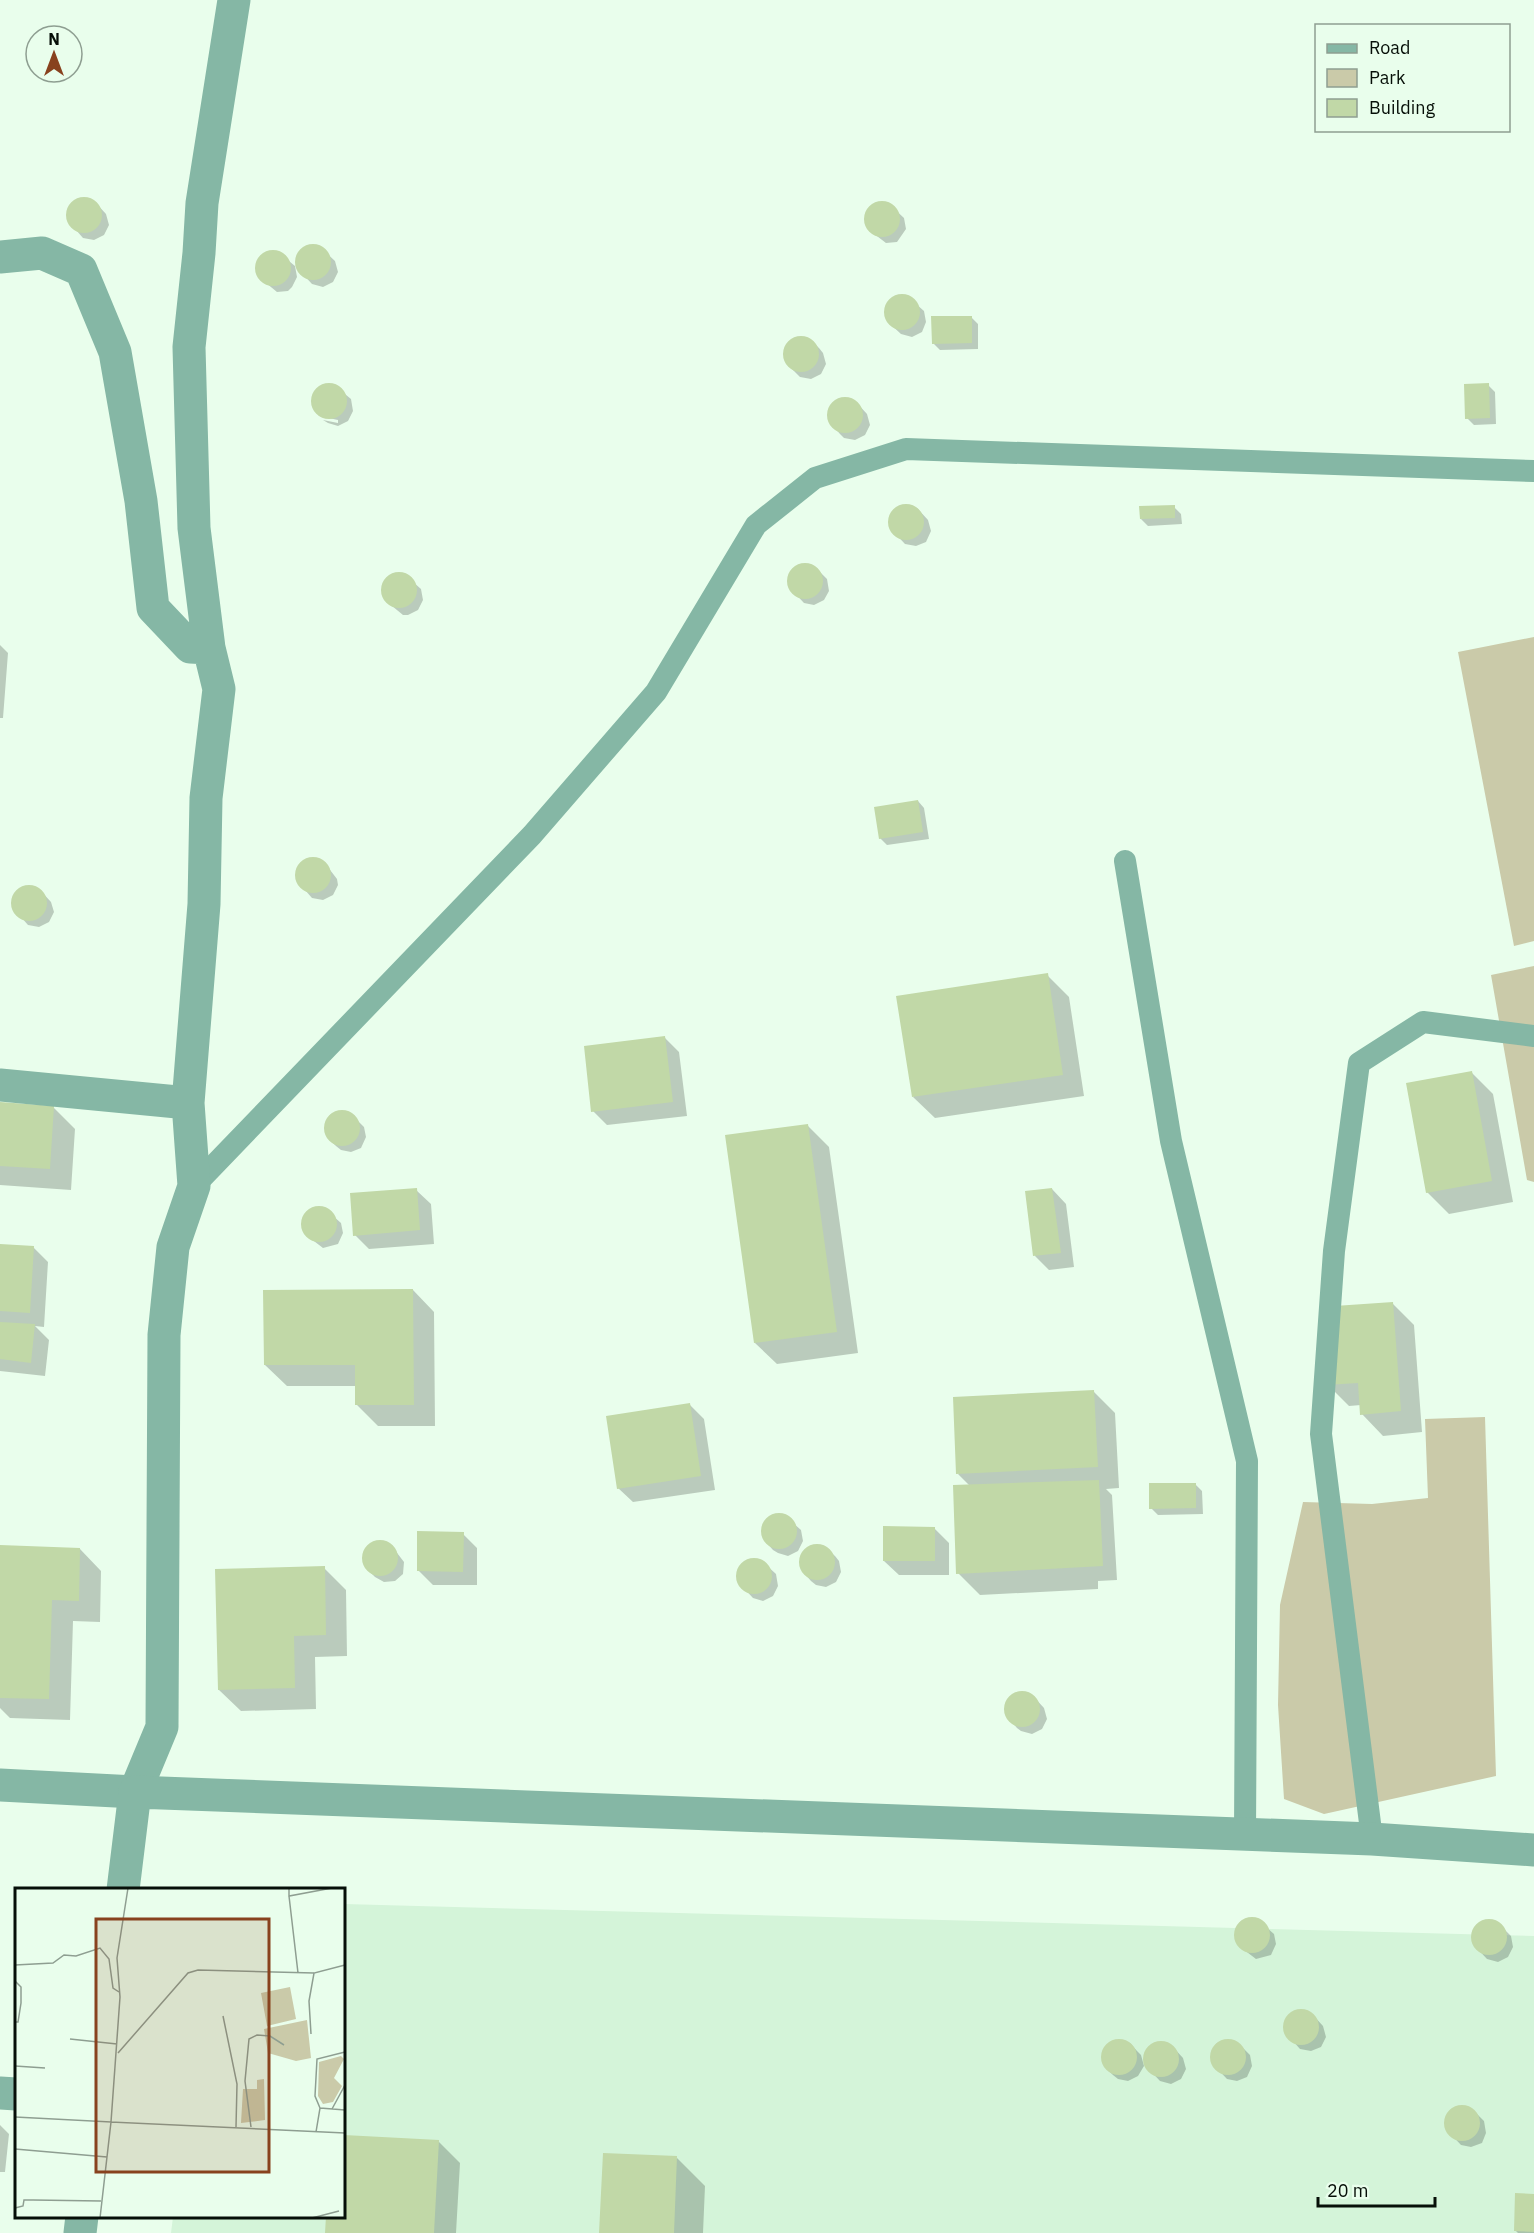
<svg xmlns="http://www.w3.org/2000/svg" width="1534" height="2233" viewBox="0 0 1534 2233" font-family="'IBM Plex Sans',sans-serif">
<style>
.built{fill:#d4f4d9}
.green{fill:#cacaa9}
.shadow{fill:#0003}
.building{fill:#c1d8a7}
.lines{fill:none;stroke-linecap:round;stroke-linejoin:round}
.service{stroke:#85b7a5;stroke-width:22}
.minor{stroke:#85b7a5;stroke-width:33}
.tertiary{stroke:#85b7a5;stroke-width:33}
.inset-road{fill:none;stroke:#8e9e91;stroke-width:1.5}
.view{fill:#88421e;fill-opacity:0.15;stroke:#88421e;stroke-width:3}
.inset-edge{fill:none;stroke:#060f08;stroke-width:3}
</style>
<rect width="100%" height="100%" fill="#e9feec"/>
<path class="built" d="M344 1904 1534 1936V2233H171L173 2217 344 2216Z"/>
<path class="green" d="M1534 637V941L1514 946 1458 652Z
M1534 966V1182L1527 1180 1491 975Z
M1485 1417 1496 1776 1324 1814 1284 1799 1278 1705 1280 1605 1303 1502 1372 1504 1428 1498 1425 1419Z"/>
<path class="shadow" d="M84 198 95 202 106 214 109 225 104 235 94 240 83 238 69 222 67 216 70 206 79 199Z
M876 203H888L904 218 906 229 897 242 886 243 869 230 865 220 868 209Z
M313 245 319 246 335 261 338 272 333 282 323 287 312 284 298 269 297 258 303 249Z
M268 252H278L295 266 297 277 292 287 288 291 277 292 260 278 256 269V263Z
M897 296H907L924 311 926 322 922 332 912 337 901 334 889 323 885 313 888 303Z
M971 317 978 324V349L940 350 933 343Z
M801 337 812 341 819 348 823 353 826 364 821 374 811 379 800 377 788 365 784 355 785 350 791 341Z
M329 384 334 385 351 399 353 411 348 421 338 426 328 423 323 420 338 423V420L319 416 312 402 315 392 318 388Z
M1488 385 1495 392 1496 424 1474 425 1467 418Z
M845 398 856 402 867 414 870 425 865 435 855 440 844 438 840 434 833 426 828 416 831 406 835 402Z
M906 505 917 508 928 520 931 531 926 542 916 546 905 544 890 528V517L896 508Z
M1174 507 1181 514 1182 524 1148 526 1141 519Z
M805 564 815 567 827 579 829 591 824 600 814 605 804 603 789 587 788 582 791 571Z
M393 574H404L421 589 423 600 418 610 408 615H403L386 601 382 591 385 580Z
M0 645 8 653 3 718H0Z
M918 801 924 808 929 839 887 845 880 838Z
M313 858 324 862 337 879 338 885 333 895 323 900 312 898 298 882 297 871 303 862Z
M29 886 40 890 51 902 54 912 49 922 39 927 28 925 14 909 13 898 19 889Z
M1047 975 1069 997 1084 1096 935 1118 913 1097Z
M665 1038 679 1052 687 1116 607 1125 593 1111Z
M1471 1072 1493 1094 1513 1202 1449 1214 1427 1192Z
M0 1104 53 1107 75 1129 71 1190 0 1185Z
M342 1111 352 1115 364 1127 366 1137 361 1148 351 1152 341 1150 336 1146 329 1139 325 1128 328 1118 331 1114Z
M808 1126 829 1147 858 1353 777 1364 755 1343Z
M1052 1189 1066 1204 1074 1267 1049 1270 1035 1256Z
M416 1190 431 1204 434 1244 369 1249 355 1235Z
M313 1208H324L341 1223 343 1233 338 1244 323 1248 306 1235 302 1224V1219L309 1210Z
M0 1246 33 1247 48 1262 44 1327 35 1326 49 1340 45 1376 0 1371Z
M413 1290 434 1312 435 1426H378L356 1404V1386H287L265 1365Z
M1392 1303 1414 1325 1422 1432 1383 1436 1362 1414 1361 1405 1349 1406 1328 1385Z
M1094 1392 1115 1413 1119 1488 1106 1489 1112 1495 1117 1580 1098 1581V1589L980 1595 958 1573 970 1486 958 1474Z
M690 1405 704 1419 715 1490 633 1502 618 1488Z
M1195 1484 1202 1491 1203 1514 1158 1515 1151 1508Z
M779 1514 784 1515 801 1530 803 1541 798 1551 788 1556 778 1553 773 1550 766 1542 762 1532 765 1522 768 1518Z
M934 1528 949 1543V1575H899L884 1561Z
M463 1534 477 1548V1585H433L418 1570Z
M380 1541 391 1545 404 1562 403 1574 395 1581 384 1582 375 1577 367 1569 363 1559 366 1549Z
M817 1545 827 1549 835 1556 839 1561 841 1572 836 1582 826 1587 816 1585 811 1581 804 1573 800 1563 807 1549Z
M0 1546 80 1549 101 1571 100 1622 73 1621 70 1720 10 1718 0 1708Z
M754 1559 764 1563 776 1574 778 1586 773 1596 763 1601 753 1598 738 1582 737 1571 743 1563Z
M324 1568 346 1590 347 1656 315 1657 316 1709 241 1711 219 1690Z
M1022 1692 1033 1696 1044 1708 1047 1719 1042 1729 1032 1734 1021 1731 1017 1728 1010 1720 1006 1710 1008 1700 1012 1696Z
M1246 1919H1257L1274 1934 1276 1944 1271 1955 1256 1959 1239 1946 1236 1941 1235 1930 1241 1921Z
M1488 1920 1499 1924 1511 1936 1513 1947 1508 1957 1498 1962 1487 1959 1473 1944 1472 1933 1478 1924Z
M1301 2010 1312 2014 1323 2026 1326 2037 1321 2047 1311 2051 1300 2049 1286 2033 1285 2028 1287 2018Z
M1119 2040 1130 2043 1137 2051 1141 2055 1144 2066 1138 2076 1128 2081 1118 2079 1113 2075 1106 2068 1102 2057 1109 2043Z
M1228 2040 1238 2043 1250 2055 1252 2066 1247 2077 1237 2081 1227 2079 1212 2063 1211 2052 1217 2043Z
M1161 2042 1172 2046 1183 2058 1186 2069 1181 2079 1171 2084 1160 2081 1146 2066 1145 2055 1151 2046Z
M1462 2106 1472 2109 1484 2121 1486 2133 1482 2143 1471 2147 1461 2145 1446 2129V2118L1451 2109Z
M0 2125 9 2134 5 2172H0Z
M344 2137 438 2141 460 2163 456 2233H326L344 2216Z
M677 2158 705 2186 703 2233H601Z
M1534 2195V2233H1518L1515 2230Z"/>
<path class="building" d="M66 215a18 18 0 1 1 36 0a18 18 0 1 1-36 0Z
M864 219a18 18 0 1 1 36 0a18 18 0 1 1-36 0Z
M295 262a18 18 0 1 1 36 0a18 18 0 1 1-36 0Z
M255 268a18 18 0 1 1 36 0a18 18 0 1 1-36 0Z
M884 312a18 18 0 1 1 36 0a18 18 0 1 1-36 0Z
M931 316H972V343L932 344Z
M783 354a18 18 0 1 1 36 0a18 18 0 1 1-36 0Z
M311 401a18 18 0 1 1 36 0a18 18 0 1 1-36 0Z
M1489 383 1490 418 1465 419 1464 384Z
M827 415a18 18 0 1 1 36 0a18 18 0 1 1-36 0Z
M888 522a18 18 0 1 1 36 0a18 18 0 1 1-36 0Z
M1175 505V518L1140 519 1139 506Z
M787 581a18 18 0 1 1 36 0a18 18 0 1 1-36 0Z
M381 590a18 18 0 1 1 36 0a18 18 0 1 1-36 0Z
M918 800 923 832 879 839 874 807Z
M295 875a18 18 0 1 1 36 0a18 18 0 1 1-36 0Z
M11 903a18 18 0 1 1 36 0a18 18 0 1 1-36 0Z
M1048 973 1063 1075 912 1097 896 996Z
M665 1036 673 1102 591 1112 584 1046Z
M1472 1071 1492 1181 1426 1193 1406 1083Z
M0 1102 54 1106 50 1169 0 1166Z
M324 1128a18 18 0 1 1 36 0a18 18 0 1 1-36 0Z
M808 1124 837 1332 754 1343 725 1135Z
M417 1188 420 1230 353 1236 350 1193Z
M1052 1188 1061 1253 1033 1256 1025 1191Z
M301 1224a18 18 0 1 1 36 0a18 18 0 1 1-36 0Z
M0 1244 34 1246 30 1313 0 1311Z
M413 1289 414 1405H355V1365H264L263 1290Z
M1393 1302 1401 1411 1360 1415 1358 1383 1326 1385 1320 1307Z
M0 1322 35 1324 31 1363 0 1359Z
M1094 1390 1098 1467 956 1474 953 1397Z
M690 1403 701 1476 617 1489 606 1416Z
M1099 1480 1103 1566 956 1574 953 1485Z
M1149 1483H1196V1508L1149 1509Z
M761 1531a18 18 0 1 1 36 0a18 18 0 1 1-36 0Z
M883 1526 935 1527V1561H883Z
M417 1531 464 1532 463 1572 417 1571Z
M362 1558a18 18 0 1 1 36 0a18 18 0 1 1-36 0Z
M799 1562a18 18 0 1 1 36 0a18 18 0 1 1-36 0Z
M0 1545 80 1548 79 1601 52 1600 49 1699 0 1698Z
M736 1576a18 18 0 1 1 36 0a18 18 0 1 1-36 0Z
M325 1566 326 1635 294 1636 295 1688 218 1690 215 1569Z
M1004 1709a18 18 0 1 1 36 0a18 18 0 1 1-36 0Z
M1234 1935a18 18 0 1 1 36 0a18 18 0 1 1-36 0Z
M1471 1937a18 18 0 1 1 36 0a18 18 0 1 1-36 0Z
M1283 2027a18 18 0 1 1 36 0a18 18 0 1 1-36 0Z
M1101 2057a18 18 0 1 1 36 0a18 18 0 1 1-36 0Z
M1210 2057a18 18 0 1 1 36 0a18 18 0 1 1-36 0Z
M1143 2059a18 18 0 1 1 36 0a18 18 0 1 1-36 0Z
M1444 2123a18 18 0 1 1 36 0a18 18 0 1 1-36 0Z
M344 2135 439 2140 434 2233H325L326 2216H344Z
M603 2153 677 2156 674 2233H599Z
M1515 2193 1534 2194V2232L1514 2231Z"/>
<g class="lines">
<path class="service" d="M1125 861 1171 1141 1247 1461 1245 1835
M194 1186 532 835 656 692 756 525 815 478 906 449 1534 471
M1372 1839 1321 1434 1334 1251 1359 1063 1423 1022 1534 1036"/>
<path class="minor" d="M0 257 42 253 81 270 115 352 141 501 153 608 190 647 209 648
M0 1085 188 1103
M0 1785 135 1792 162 1727 164 1335 173 1247 194 1186 188 1103 204 904 206 798 219 689 209 648 194 528 189 347 199 253 202 203 234 0
M0 2093 16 2094"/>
<path class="tertiary" d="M123 1890 135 1792 1372 1839 1534 1850
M80 2233 82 2216"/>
</g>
<g transform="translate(15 1888)">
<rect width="330" height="330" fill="#e9feec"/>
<path d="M275 99 281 131 252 138 246 105ZM292 132 296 170 281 173 253 165 249 141ZM326 168 329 171 319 190 327 198 318 214 308 216 303 208 304 174ZM249 191 250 232 226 235 228 201H242V192Z" fill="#cacaa9"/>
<path class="inset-road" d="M274 0V8L317 0M274 8 283 85M0 77 38 75 49 67 61 68 85 60 94 71 98 100 104 104M0 93 6 99V115L3 134H0M208 128 222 196 221 239M296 146 294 113 299 85 330 77M55 151 102 156M103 165 173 85 183 82 299 85M0 178 30 180M305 220 330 222M317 221 330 197M0 229 96 234 105 109 102 70 113 0M236 239 230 193 234 151 242 147 255 148 269 157M301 244 305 220 300 208 302 171 330 164M0 261 92 269M0 320 8 318 9 312H18L86 313M85 330 96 234 330 245M297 330 324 323"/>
<path class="view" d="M81 31H254V284H81Z"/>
<rect width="330" height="330" class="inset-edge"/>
</g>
<rect x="1315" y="24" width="195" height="108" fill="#e9feec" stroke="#8e9e91" stroke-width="1.5"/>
<rect x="1327" y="44" width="30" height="9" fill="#85b7a5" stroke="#8e9e91" stroke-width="1.5"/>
<text x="1369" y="54" font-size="18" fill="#060f08">Road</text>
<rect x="1327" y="69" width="30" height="18" fill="#cacaa9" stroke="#8e9e91" stroke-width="1.5"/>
<text x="1369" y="84" font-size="18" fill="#060f08">Park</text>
<rect x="1327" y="99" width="30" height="18" fill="#c1d8a7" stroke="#8e9e91" stroke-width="1.5"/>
<text x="1369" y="114" font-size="18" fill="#060f08">Building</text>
<g transform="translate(54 54)"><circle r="28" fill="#e9feec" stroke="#8e9e91" stroke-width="1.5"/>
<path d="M0-4.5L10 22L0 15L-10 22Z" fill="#88421e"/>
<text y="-9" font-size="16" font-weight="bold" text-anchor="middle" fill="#060f08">N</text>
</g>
<path d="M1318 2197v9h117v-9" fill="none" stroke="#060f08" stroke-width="3"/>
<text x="1327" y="2197" font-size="18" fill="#060f08" stroke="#e9feec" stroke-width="4.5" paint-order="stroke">20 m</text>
</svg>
